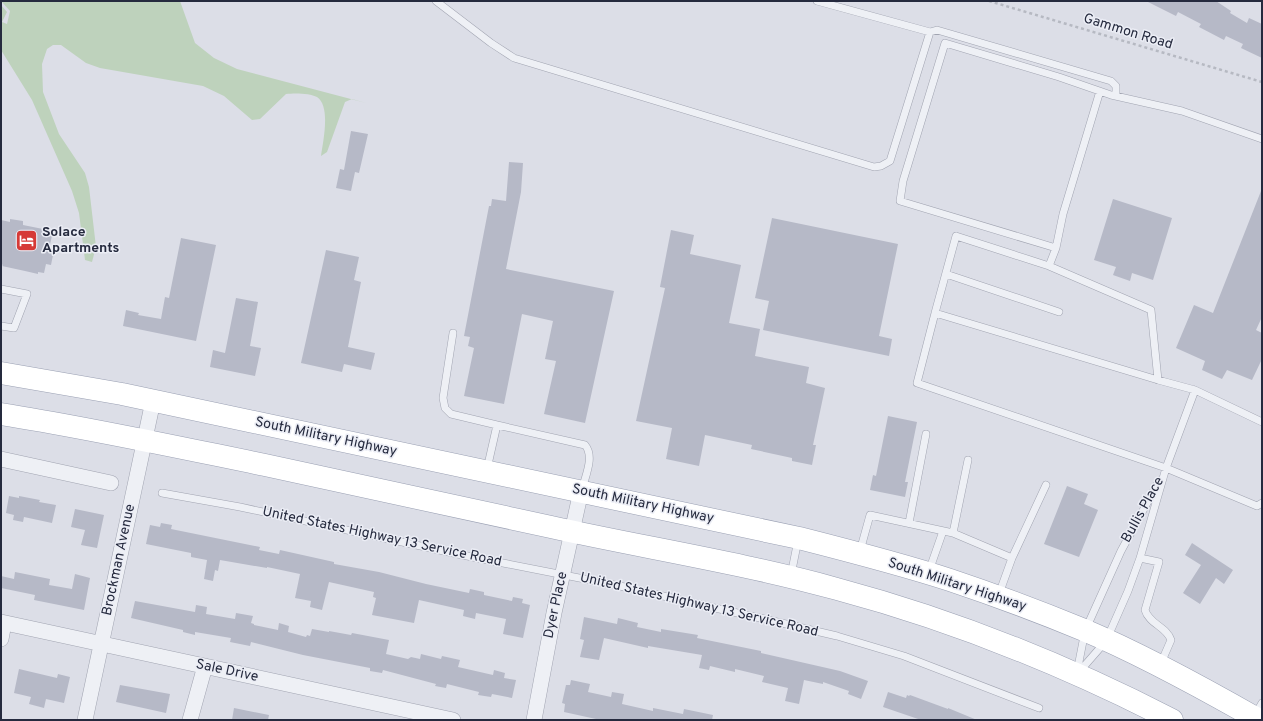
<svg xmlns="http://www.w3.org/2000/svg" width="1263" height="721" viewBox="0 0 1263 721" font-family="Overpass,sans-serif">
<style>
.green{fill:#bed2bc}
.building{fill:#b6b9c7}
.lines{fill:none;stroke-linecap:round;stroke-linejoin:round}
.service-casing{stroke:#a1a4b1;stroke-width:8}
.minor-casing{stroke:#a1a4b1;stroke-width:16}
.primary-casing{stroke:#9aa0b3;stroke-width:23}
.path{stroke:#b6b9c2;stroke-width:2.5;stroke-dasharray:3 3;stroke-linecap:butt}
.service{stroke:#eef0f5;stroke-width:7}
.minor{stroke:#eef0f5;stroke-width:15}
.primary{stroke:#fff;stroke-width:22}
.labels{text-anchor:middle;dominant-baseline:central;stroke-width:3;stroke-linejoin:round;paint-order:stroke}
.street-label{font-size:14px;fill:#252a3e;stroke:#ebedf5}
.poi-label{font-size:14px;font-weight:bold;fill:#252a3e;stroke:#ebedf5;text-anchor:start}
</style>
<rect width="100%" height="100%" fill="#dcdee7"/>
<path class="green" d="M1 1H180L195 43 214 58 237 69 366 103 352 99 345 102 327 152 321 156C323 142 331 106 317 97 310 93 294 93 286 94L260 119 252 120 224 96 203 86 100 68 86 63 61 45H53L47 49 42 64 43 92 59 134 85 173 89 187 96 247 92 262 85 260 79 213 72 191 32 100 1 50V5L7 12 2 22 7 24 10 11Z"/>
<path class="building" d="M1146 1H1216L1231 11 1230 13 1247 23 1249 18 1262 24V58L1241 48 1243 44 1226 36 1224 40 1199 27 1201 24 1178 12 1176 16Z
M351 131 368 134 359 173 355 172 351 191 336 188 340 169 344 170Z
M509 162 523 163 521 192 506 269 614 291 585 423 544 414 556 361 545 359 553 321 522 314 504 404 464 396 474 348 468 346 470 337 464 336 489 206H491L492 199 506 201Z
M1261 191 1262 317 1256 330 1262 333V359L1252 380 1227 370 1222 379 1202 370 1205 361 1176 348 1194 305 1213 313Z
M1113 199 1172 218 1153 280 1132 273 1130 281 1113 275 1116 267 1094 260Z
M772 218 898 244 879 336 892 339 889 356 763 330 769 301 755 298Z
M10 219 23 221V225L53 231 49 249 54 250 51 265 46 264 44 273 38 272V274L25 271 2 266 3 265 1 264V220L10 222Z
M671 230 694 235 690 254 741 265 729 323 760 329 755 356 809 367 806 383 825 388 813 445H816L812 465 792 461V458L751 449 752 445 705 435 699 466 666 459 672 428 636 421 665 288 660 287Z
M181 238 216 245 196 341 123 326 126 310 139 313 138 315 161 319 165 297 169 298Z
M326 250 359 257 354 280 361 282 348 347 375 353 371 370 344 364 342 372 301 363Z
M236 298 258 302 250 346 261 348 255 376 210 367 213 350 225 353Z
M888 416 917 422 905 482H908L905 497 870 490 873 475 876 476Z
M1067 486 1088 494 1084 504 1098 510 1079 557 1044 544Z
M9 496 19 498V496L40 500 39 502 56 505 52 523 24 517 23 522 13 520 14 515 6 513Z
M75 509 104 515 97 548 81 545 85 530 71 527Z
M161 523 172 525 171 529 260 547 259 550 279 554 280 550 334 562V564L379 572 426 584 469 593 470 589 484 592V595L512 601 513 597 523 599 522 603 530 605 523 638 503 634 506 619 476 613 475 619 463 616 464 610 419 600 414 623 372 615 376 598 373 597 374 592 329 582 322 610 310 607 311 601 295 598 300 574 267 567V568L220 560 218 571 215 570 213 581 204 579 207 560 191 557V553L146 544 150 525 160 527Z
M1192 543 1233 570 1224 584 1216 578 1200 604 1183 593 1201 565 1185 555Z
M15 572 50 579 49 585 72 589 75 574 90 578 84 610 34 600 35 595 1 588V576L14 579Z
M135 601 195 612 196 605 207 607 206 614 235 619 236 613 253 616 251 623 254 624V625L278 630 279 623 289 626 288 632 306 637 307 635 310 636 312 629 329 632V631L351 635 352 633 389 640 386 654 408 659 411 657 420 659 421 654 441 659 442 656 460 660 458 667 493 675 494 670 505 673 504 678 516 680 512 698 492 694 491 697 478 695 479 692 447 684 446 688 435 686 436 684 383 670 382 673 370 671V668L303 655 251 642 250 646 230 642 231 638 195 632V635L183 632V630L131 618Z
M584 617 617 624 618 618 638 623 637 627 661 632V629L698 635 697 638 761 651V653L840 671 868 681 861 699 848 694 849 691 823 682V684L804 680 799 704 785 701 788 688 762 682 764 676 735 669V672L710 666 709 670 699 668 702 655 648 646V648L604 638 599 660 580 657 584 640 580 639Z
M19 669 57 678 58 674 70 677 64 703 46 699 44 708 29 704 31 697 14 693Z
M571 680 590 684 588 692 611 697 612 692 624 694 622 704 653 711V708L683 714 684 709 713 715 712 720H596V719L564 712 565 704 562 703 566 685H570Z
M120 685 170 694 166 713 116 702Z
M888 692 906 698 907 695 909 696 910 695 948 709V708L977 720H921L883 707Z
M234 708 269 715 268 720H232Z"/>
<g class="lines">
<defs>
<path id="service" d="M436 1 491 43 514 58 874 167 881 166 890 161 930 32
M817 1 930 32 937 30 1111 81 1116 86V96
M1056 248 1063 214 1100 91
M1049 266 1056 248 900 201 903 181 945 43 1059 77 1111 95 1182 111 1262 139
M946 274 1059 312
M1 289 27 294 14 328 1 326
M935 313 956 236 1049 266 1151 310 1158 380
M453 333 443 398 445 408 451 414 497 425 487 469
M1262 422 1195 390 1158 380 935 313 917 383 1166 468 1257 506 1262 503
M497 425 585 445C595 457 585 476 582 490
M162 493 240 507 462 555 620 586 715 608 769 620 837 636 904 656 1039 708
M909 523 926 434
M953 533 968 460
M860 551 870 515 953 533 1012 558 999 594
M1012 558 1046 485
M1140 558 1159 562 1145 610C1149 624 1167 627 1171 640L1161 663
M929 571 943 531
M791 575 798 540
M1077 672 1085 631 1121 551 1159 481
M1079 672 1106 641 1128 591 1140 558 1166 468 1195 390
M1255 715 1262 703"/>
<path id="minor" d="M1 459 111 483
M1 622 453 720
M1 639 4 623
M85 720 153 401
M190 720 205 666
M534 720 554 613 581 491"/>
<path id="primary" d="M1 373 122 394 799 538C850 551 901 564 950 580 995 595 1040 612 1084 630 1143 655 1203 688 1259 720
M1 414C90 428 177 447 265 465 360 486 456 506 551 527 646 548 743 563 837 589 953 620 1065 665 1172 720"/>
</defs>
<use href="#service" class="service-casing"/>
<use href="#minor" class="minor-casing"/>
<use href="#primary" class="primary-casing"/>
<path class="path" d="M989 1 1262 82"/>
<use href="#service" class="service"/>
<use href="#minor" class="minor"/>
<use href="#primary" class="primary"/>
</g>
<defs>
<symbol id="hotel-square" viewBox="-11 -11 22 22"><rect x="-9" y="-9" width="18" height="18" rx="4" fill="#d63a37" stroke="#ebedf5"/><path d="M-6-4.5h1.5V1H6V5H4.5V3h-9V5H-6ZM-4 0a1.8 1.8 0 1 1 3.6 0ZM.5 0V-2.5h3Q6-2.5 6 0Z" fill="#fff"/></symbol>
</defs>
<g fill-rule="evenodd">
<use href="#hotel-square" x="14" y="228" width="25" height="25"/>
</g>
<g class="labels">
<g class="street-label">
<text transform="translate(1128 32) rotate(17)">Gammon Road</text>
<text transform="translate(326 437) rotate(12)">South Military Highway</text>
<text transform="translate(643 504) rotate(12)">South Military Highway</text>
<text transform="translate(1143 510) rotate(-61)">Bullis Place</text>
<text transform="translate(382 537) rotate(12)">United States Highway 13 Service Road</text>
<text transform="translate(119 560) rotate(-78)">Brockman Avenue</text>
<text transform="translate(957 585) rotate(18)">South Military Highway</text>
<text transform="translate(556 605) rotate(-78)">Dyer Place</text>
<text transform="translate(699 605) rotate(13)">United States Highway 13 Service Road</text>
<text transform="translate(227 671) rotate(12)">Sale Drive</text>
</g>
<g class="poi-label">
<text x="42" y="232">Solace<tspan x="42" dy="16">Apartments</tspan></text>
</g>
</g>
<rect width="1263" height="721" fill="none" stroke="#252a3e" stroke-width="4"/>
</svg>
